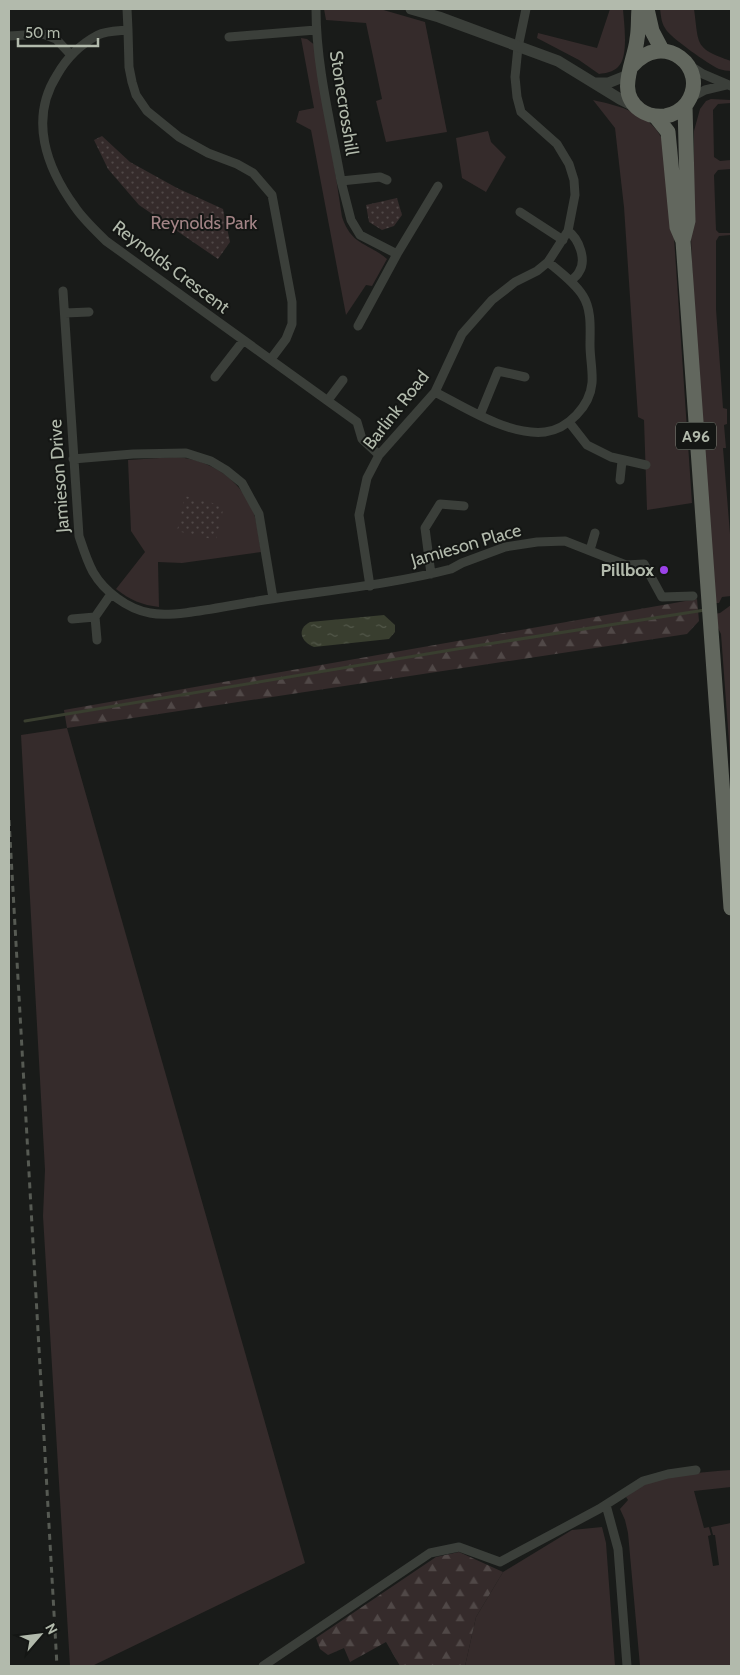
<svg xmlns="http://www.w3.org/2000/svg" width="740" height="1675" viewBox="0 0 740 1675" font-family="Cabin,sans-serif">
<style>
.grass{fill:#352b2b}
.forest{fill:url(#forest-firs)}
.park{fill:url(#park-dots)}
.water{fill:url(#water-ripples)}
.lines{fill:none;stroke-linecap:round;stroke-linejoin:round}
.stream{stroke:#393e2f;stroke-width:3}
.minor{stroke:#3b3f3a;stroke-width:9}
.tertiary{stroke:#3b3f3a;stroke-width:11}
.trunk{stroke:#62675e;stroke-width:15}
.rail{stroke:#565a53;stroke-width:3;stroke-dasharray:6 5;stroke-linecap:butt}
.poi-dot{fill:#9b42e9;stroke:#141614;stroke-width:2}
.labels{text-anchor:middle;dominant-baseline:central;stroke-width:4;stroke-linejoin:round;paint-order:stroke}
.shield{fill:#141614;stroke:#83897e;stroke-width:1}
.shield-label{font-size:16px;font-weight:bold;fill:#b2baac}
.street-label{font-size:18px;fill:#b2baac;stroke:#141614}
.park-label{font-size:18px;fill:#a38486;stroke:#141614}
.poi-label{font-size:18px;font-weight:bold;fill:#b2baac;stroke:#141614;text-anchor:end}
</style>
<defs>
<pattern id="forest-firs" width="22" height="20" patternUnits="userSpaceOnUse" patternTransform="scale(1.25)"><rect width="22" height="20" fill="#352b2b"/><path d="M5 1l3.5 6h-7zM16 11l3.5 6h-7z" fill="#504847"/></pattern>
<pattern id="park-dots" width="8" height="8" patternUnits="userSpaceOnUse" patternTransform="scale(1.25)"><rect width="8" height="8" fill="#352b2b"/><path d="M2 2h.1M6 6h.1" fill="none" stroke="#504847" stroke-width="1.8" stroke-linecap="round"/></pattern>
<pattern id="water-ripples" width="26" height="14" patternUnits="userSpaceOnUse" patternTransform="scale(1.25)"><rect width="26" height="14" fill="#393e2f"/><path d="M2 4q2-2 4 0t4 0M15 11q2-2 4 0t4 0" fill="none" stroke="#53584a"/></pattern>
</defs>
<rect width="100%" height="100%" fill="#191b19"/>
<path class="grass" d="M324 9H380L425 22 447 132 386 142 376 101 382 99 366 23 326 20Z
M610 9H623C624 23 629 57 618 67 613 72 606 73 599 74L579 60 537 38 538 33 597 48Z
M660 9H694C699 45 694 48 731 61V71C727 71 723 70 719 69 710 65 669 37 665 28 661 22 661 15 660 9Z
M301 38 307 39 316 46 342 217C352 246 367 242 387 259L372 286 366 285 346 315 311 130 296 122 299 111 314 108Z
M711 99 731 100V103L718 104 713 110 714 157 720 161 731 160V169L718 170 714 175 716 230 719 233H731V235L719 236 716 241V309L723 408 727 409V424L724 425 726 448H723L731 546V596L722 597 719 603H715L694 317 691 237 694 217V131L700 109 706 101Z
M593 100C619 106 650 113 662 139L671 193 692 503 647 510 644 420 638 417 624 207 615 128Z
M488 131 491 142 506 157 486 192 462 178 456 138Z
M175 457C211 459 244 481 255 517 258 528 259 540 261 552L182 563 158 562 159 607C142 605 130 600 116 589L145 552 131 531 128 460Z
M731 605V769L721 634 716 624 714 614 720 613Z
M67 728 305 1563 92 1666H70L43 1216 45 1170 21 735Z
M731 1470V1487L694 1491 704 1528 709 1527 711 1535 708 1536 713 1566 719 1565 715 1535H713L711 1527 731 1523V1666H640L628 1533 625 1520 620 1509 628 1500 626 1497C632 1493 639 1487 646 1484 673 1474 703 1472 731 1470Z
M602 1527 606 1543 615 1666H465L476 1617 503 1572 572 1530Z"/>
<path class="forest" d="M697 599 699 621 687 634 67 728 64 710Z
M459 1552 503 1572 476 1617 465 1666H400L386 1642 350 1662 344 1648 328 1655 320 1649 316 1638 436 1557Z"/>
<path class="park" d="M102 136 130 162 177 188 223 209 230 242 218 259 139 205 108 169 94 140Z
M397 198 402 215 394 226 382 230 369 222 366 205Z
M185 496 224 506 216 540 177 531Z"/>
<path class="water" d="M384 615 395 625V632L389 639 314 647C301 642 296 629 310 622Z"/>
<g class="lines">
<path class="stream" d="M25 721 469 647 705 610"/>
<path class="minor" d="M127 9 128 30C119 31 106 31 98 35 81 44 66 59 57 75 29 119 46 167 75 207 83 219 95 230 106 241L357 422 362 439 379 455
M316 9C316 66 331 124 341 181L380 177 387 180
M128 30 129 67 132 82 136 95 147 111 179 137 208 153 237 164 253 173 272 195 292 302V324L286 339 271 359
M9 36 43 34 56 39 71 55
M229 37 316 30
M689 65 703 74 731 86
M690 98 705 90 726 85
M341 181 351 220 360 235 397 254
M520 212 563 240
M568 231C579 239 587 260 579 272 577 276 573 279 570 281
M63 291 79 536C83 548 87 561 93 572 104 591 127 609 150 613 174 618 225 606 252 602 318 591 385 586 451 569L462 563 505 547 537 542 565 541 626 565 644 564 662 597 693 596
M65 313 89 312
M358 326 397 254 438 186
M215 377 243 341
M435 392C466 408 509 436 545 432 568 429 590 406 592 383 593 371 590 358 590 345 590 330 592 310 583 296 575 283 560 272 548 262
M328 400 343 380
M480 415 498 371 525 377
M569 422 587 445 611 457 646 465
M73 459 133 454 186 453 211 461 226 470 242 483 259 514 273 598
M620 480 622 461
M590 550 595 533
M431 574 425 528 440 504 464 506
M370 586 359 515 367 478 379 455 435 392 462 334 492 300 515 282 537 271 548 262 568 231 575 195 574 180 569 164 557 144 521 112 517 97 515 77 518 47 526 9
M95 617 97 640
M72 619 95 617 111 594
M606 1505 618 1549 627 1666
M263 1666 430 1553 459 1547 500 1562 599 1509 643 1481 668 1474 696 1470"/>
<path class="tertiary" d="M411 9 439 17 558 61 620 99 636 107
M594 83H608L628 75"/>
<path class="trunk" d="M647 9 652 31 662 50
M632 66C663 29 711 68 687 103 682 110 673 115 665 116 655 117 647 115 640 110 615 92 635 62 637 39 639 29 638 19 639 9
M656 117 668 132 677 227 683 241 731 908
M683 241 688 221 685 106"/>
<path class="rail" d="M9 820 57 1666"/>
</g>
<circle class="poi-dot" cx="664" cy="570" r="5"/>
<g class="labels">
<rect class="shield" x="676" y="422.5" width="40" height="27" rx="4"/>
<g class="shield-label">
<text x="696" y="436">A96</text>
</g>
<g class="street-label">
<text transform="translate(344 103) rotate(81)">Stonecrosshill</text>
<text transform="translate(171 267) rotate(37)">Reynolds Crescent</text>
<text transform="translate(396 410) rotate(-52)">Barlink Road</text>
<text transform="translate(59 476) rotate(-94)">Jamieson Drive</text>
<text transform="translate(466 545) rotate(-16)">Jamieson Place</text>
</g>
<g class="park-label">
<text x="204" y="223">Reynolds Park</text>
</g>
<g class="poi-label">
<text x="654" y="570">Pillbox</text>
</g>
</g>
<rect width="740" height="1675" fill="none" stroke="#b2baac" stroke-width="20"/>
<g transform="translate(40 1635) rotate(62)" stroke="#141614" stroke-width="4" paint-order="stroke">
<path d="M0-4L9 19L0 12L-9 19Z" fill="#b2baac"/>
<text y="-8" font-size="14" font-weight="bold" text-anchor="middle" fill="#b2baac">N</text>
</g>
<path d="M18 38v8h80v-8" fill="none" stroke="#b2baac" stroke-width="2.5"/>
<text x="25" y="38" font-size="15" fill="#b2baac" stroke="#141614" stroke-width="4" paint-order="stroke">50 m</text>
</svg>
